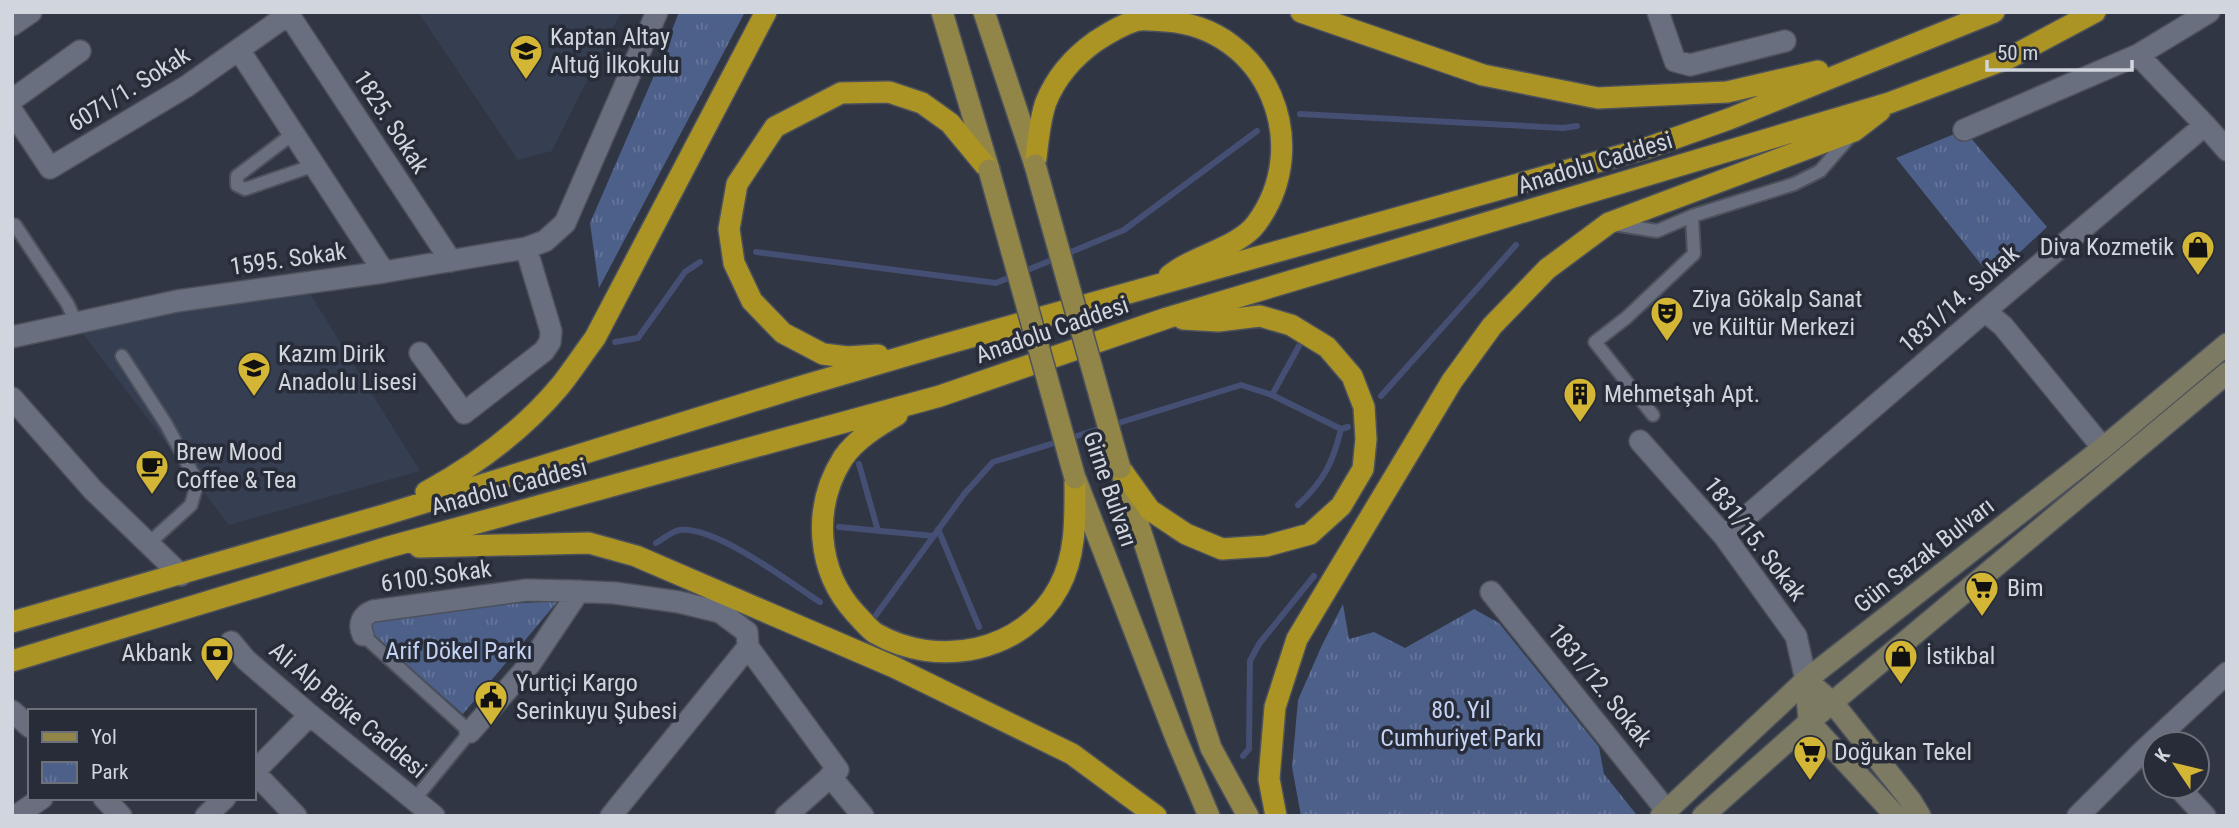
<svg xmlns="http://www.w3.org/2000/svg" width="2239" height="828" viewBox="0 0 2239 828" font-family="'Roboto Condensed',sans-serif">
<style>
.built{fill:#363f51}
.park{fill:url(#park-tufts)}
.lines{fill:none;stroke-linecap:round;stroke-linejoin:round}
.stream{stroke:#444f73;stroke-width:6}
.lane-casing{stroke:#4c515b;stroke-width:16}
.street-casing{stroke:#4c515b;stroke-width:24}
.secondary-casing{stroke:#4c515b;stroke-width:24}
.primary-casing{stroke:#4c515b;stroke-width:24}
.highway-casing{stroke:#4c515b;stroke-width:24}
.lane{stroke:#696f7e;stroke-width:12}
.street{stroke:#696f7e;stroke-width:21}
.secondary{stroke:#7d7a63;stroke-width:21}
.primary{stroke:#918548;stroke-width:21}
.highway{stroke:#ac9424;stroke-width:21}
.primary-bridge-casing{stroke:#4c515b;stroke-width:24;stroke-linecap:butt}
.primary-bridge{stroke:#918548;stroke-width:21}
.labels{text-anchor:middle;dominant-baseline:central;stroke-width:7;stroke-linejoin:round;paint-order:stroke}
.poi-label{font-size:24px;fill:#d1d5dd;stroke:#272c38;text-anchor:start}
.street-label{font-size:24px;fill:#d1d5dd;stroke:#272c38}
.park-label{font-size:24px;fill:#c4d3f4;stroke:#272c38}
</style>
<defs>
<pattern id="park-tufts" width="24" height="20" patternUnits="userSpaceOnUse" patternTransform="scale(1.75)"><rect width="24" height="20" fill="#4d608a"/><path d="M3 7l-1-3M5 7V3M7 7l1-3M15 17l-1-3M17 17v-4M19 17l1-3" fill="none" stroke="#66769a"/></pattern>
</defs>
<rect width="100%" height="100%" fill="#303643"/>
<path class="built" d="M418 12H621L552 151 518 160Z
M310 294 420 471 229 525 77 326Z"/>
<path class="park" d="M679 12H745L599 288 590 223 656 71Z
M1964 130 2047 227 1992 278 1896 158Z
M558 601 463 714 365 628 384 615 459 607Z
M1343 604 1349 639 1374 632 1405 648 1474 609 1499 623 1599 747 1604 774 1636 814 1301 816 1292 767 1298 700 1322 645Z"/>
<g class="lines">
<path class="stream" d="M1300 114 1563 128 1577 126
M756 252 996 283 1124 230 1257 131
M615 342 638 338 685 272 700 262
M1272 395 1299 346
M1381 396 1516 245
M859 464 878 531
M1298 505C1323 482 1333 463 1341 429
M839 527 934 536
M938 529 979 627
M656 543C663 539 672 531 680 530 716 526 789 582 820 602
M876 615 965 493 993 462 1241 385 1272 395 1341 429 1348 427
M1243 756 1249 749 1250 661 1259 644 1314 576"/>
<defs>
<path id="lane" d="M294 133 237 176V185L245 189 315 165
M1613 224 1657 231 1692 216 1794 184 1820 171 1853 133
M15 225 67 303 77 324
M122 356 166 424 193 474 196 488 191 505 148 544
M1653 415 1595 342 1626 318 1694 254 1692 216
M363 635 470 732 414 800"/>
<path id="street" d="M287 12 451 261
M1658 12 1675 61 1690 65 1785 41
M12 25 31 12
M239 50 384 272
M2138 55 2205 125
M12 100 80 51
M12 111 50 168 187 86 289 14
M1964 130 2138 55 2209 12
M1985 311 2003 326 2103 448
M12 337 177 301 384 272 526 248 545 241 565 223 657 12
M420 353 464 413 544 351 550 342 551 331 526 248
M12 398 93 490 181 575
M1640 441 1724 536 1796 636 1806 680
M1724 536 1985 311 2205 125 2227 150
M1491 592 1667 811
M363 635C358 624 362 615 373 611L527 590 571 591 615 593 679 602 720 612 747 632 748 647
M231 642 246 660 310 715 434 816
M748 647 838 770 786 816
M12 711 30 727
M470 732 530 664 579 591
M254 772 310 715
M254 772 296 816
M830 776 863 816
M2177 786 2205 816
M104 798 121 816
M16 816 42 798
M206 816 225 798
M611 816 748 647
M2078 816 2144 750 2227 673"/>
<path id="secondary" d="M1806 680 1833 703 1911 801 1920 816
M1806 680 1809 722 1896 816
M1661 816 1806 680 2103 448 2227 344
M1703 816 1809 722 2227 373"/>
<path id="primary" d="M942 12 989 170
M984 12 1035 165
M1123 477 1211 748 1248 816
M1076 480 1176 738 1209 816"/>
<path id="highway" d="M1301 12 1483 75 1598 98 1727 92 1818 71
M1035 165C1038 145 1039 121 1046 102 1056 77 1075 56 1096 41 1109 33 1124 23 1139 20 1147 19 1158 21 1166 21 1267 28 1315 145 1256 224 1238 248 1192 256 1169 276
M878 355 847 357 823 354 783 333 752 301 734 263 729 229 737 184 775 127 841 93 889 92 922 103 950 123 989 170
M897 415C878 426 856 439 843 458 812 507 816 571 856 614 862 620 868 628 875 633 937 669 1024 653 1059 587 1077 554 1075 515 1075 478
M1120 468 1150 510 1186 534 1222 549 1266 546 1310 534 1341 506 1363 469 1366 439 1364 407 1352 376 1327 347 1291 325 1260 316 1218 321 1183 319
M426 492C476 465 523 430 560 386 572 371 583 354 595 338L766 12
M419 547 589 543 636 556 894 667 1072 754 1156 816
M12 622 384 515 799 387 939 346 1647 148 1729 119 1994 12
M12 661 385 548 940 396 1167 318 1889 103 2009 58 2095 12
M1276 816 1269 779 1275 707 1297 639 1452 381 1492 326 1547 269 1609 223 1854 131 1880 111"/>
</defs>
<use href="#lane" class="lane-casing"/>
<use href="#street" class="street-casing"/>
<use href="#secondary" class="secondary-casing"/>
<use href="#primary" class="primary-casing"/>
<use href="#highway" class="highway-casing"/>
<use href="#lane" class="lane"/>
<use href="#street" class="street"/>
<use href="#secondary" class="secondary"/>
<use href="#primary" class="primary"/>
<use href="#highway" class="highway"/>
<defs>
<path id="primary-bridge" d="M1035 165 1120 468
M989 170 1075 478"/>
</defs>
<use href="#primary-bridge" class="primary-bridge-casing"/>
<use href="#primary-bridge" class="primary-bridge"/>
</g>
<defs>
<symbol id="school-pin" viewBox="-11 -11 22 30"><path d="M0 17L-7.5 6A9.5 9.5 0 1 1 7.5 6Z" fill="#d3b635" stroke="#272c38"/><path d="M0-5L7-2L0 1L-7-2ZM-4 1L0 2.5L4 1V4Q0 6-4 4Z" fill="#111"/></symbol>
<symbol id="shop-pin" viewBox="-11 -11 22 30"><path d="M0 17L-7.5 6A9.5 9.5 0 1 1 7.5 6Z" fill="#d3b635" stroke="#272c38"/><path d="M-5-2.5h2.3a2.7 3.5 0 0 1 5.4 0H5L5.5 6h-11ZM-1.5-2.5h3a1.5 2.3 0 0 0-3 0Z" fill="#111"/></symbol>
<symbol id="theatre-pin" viewBox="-11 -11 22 30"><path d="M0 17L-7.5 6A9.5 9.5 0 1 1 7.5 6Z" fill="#d3b635" stroke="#272c38"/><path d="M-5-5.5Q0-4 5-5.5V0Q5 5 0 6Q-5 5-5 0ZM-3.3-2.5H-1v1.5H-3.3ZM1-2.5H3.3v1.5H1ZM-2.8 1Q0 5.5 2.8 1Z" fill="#111"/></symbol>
<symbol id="building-pin" viewBox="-11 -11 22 30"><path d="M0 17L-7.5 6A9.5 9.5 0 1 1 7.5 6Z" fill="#d3b635" stroke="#272c38"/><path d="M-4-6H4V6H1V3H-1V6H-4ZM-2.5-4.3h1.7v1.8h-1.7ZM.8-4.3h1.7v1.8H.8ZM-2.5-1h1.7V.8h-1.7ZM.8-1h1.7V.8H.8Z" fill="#111"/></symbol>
<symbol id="cafe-pin" viewBox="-11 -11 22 30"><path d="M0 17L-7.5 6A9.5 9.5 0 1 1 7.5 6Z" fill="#d3b635" stroke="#272c38"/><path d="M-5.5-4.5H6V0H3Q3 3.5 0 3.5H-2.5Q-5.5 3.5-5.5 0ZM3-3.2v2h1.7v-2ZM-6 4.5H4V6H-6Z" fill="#111"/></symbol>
<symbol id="supermarket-pin" viewBox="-11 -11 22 30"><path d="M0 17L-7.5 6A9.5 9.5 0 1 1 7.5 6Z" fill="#d3b635" stroke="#272c38"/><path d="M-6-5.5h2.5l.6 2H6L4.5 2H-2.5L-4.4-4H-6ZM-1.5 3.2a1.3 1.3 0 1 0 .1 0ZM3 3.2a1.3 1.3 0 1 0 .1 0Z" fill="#111"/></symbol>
<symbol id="bank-pin" viewBox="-11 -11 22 30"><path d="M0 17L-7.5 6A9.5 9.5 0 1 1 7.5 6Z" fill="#d3b635" stroke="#272c38"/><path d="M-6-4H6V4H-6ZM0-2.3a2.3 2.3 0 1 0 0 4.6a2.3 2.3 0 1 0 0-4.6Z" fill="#111"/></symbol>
<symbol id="civic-pin" viewBox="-11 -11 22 30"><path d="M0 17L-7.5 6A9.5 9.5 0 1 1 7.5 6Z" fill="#d3b635" stroke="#272c38"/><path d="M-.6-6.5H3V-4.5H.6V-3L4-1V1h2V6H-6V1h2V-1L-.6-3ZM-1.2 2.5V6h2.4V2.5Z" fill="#111"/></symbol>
</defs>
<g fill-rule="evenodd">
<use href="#school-pin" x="507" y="32" width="38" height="52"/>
<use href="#shop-pin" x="2179" y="228" width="38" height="52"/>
<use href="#theatre-pin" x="1648" y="294" width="38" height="52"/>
<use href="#school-pin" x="235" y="349" width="38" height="52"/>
<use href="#building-pin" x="1561" y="375" width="38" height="52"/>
<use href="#cafe-pin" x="133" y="447" width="38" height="52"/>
<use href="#supermarket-pin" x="1963" y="569" width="38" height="52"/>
<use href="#bank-pin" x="198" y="634" width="38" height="52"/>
<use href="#shop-pin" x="1882" y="637" width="38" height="52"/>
<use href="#civic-pin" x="472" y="678" width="38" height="52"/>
<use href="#supermarket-pin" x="1791" y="733" width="38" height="52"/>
</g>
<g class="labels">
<g class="poi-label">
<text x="550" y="37">Kaptan Altay<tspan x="550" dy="28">Altuğ İlkokulu</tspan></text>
<text x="2174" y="247" text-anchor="end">Diva Kozmetik</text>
<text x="1692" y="299">Ziya Gökalp Sanat<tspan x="1692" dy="28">ve Kültür Merkezi</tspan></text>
<text x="278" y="354">Kazım Dirik<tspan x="278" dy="28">Anadolu Lisesi</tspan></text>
<text x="1604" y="394">Mehmetşah Apt.</text>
<text x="176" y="452">Brew Mood<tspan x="176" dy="28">Coffee &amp; Tea</tspan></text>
<text x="2007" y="588">Bim</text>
<text x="192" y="653" text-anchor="end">Akbank</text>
<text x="1926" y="656">İstikbal</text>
<text x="516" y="683">Yurtiçi Kargo<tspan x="516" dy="28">Serinkuyu Şubesi</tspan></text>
<text x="1834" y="752">Doğukan Tekel</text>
</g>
<g class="street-label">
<text transform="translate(129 89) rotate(-32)">6071/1. Sokak</text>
<text transform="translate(391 122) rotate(57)">1825. Sokak</text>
<text transform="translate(1595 163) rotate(-17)">Anadolu Caddesi</text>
<text transform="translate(288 259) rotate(-8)">1595. Sokak</text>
<text transform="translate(1959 299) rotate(-41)">1831/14. Sokak</text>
<text transform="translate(1052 330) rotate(-19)">Anadolu Caddesi</text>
<text transform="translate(509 487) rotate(-15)">Anadolu Caddesi</text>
<text transform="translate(1110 489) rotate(71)">Girne Bulvarı</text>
<text transform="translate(1755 539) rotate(52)">1831/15. Sokak</text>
<text transform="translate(1924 555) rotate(-38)">Gün Sazak Bulvarı</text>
<text transform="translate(436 576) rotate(-8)">6100.Sokak</text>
<text transform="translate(1600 685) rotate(51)">1831/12. Sokak</text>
<text transform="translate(348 710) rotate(40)">Ali Alp Böke Caddesi</text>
</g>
<g class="park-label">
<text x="459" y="651">Arif Dökel Parkı</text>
<text x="1461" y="710">80. Yıl<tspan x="1461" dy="28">Cumhuriyet Parkı</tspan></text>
</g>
</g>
<rect width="2239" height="828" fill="none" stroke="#d1d5dd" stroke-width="28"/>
<rect x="28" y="709" width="228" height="91" fill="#272c38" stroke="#6b707a" stroke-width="2"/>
<rect x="42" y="732" width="35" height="10" fill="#918548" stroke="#6b707a" stroke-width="2"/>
<text x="91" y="744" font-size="21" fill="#d1d5dd">Yol</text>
<rect x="42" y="762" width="35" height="21" fill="url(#park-tufts)" stroke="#6b707a" stroke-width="2"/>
<text x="91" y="779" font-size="21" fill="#d1d5dd">Park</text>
<g transform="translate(2176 765) rotate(305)"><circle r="33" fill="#272c38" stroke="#6b707a" stroke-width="2"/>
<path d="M0-5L12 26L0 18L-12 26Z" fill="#d3b635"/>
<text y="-10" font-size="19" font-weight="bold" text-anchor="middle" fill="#d1d5dd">K</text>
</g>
<path d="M1987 60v10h145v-10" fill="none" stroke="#d1d5dd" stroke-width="3.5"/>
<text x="1997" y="60" font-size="21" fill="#d1d5dd" stroke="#272c38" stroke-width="5" paint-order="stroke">50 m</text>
</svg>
